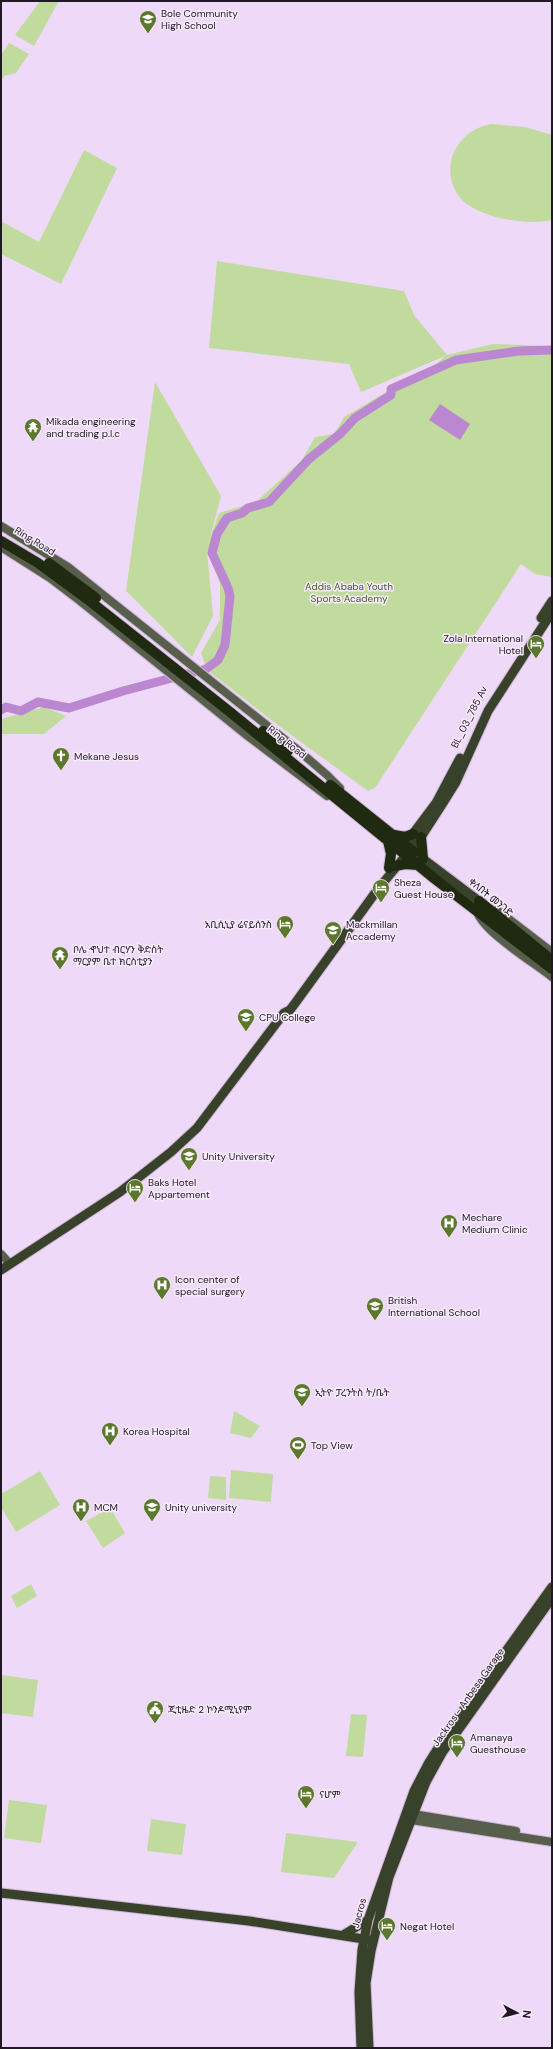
<svg xmlns="http://www.w3.org/2000/svg" width="553" height="2049" viewBox="0 0 553 2049" font-family="'DM Sans','Noto Sans Ethiopic',sans-serif">
<style>
.green{fill:#c1db9f}
.water{fill:#bb87d0}
.lines{fill:none;stroke-linecap:round;stroke-linejoin:round}
.river{stroke:#bb87d0;stroke-width:9}
.secondary-casing{stroke:#cab6d2;stroke-width:10}
.primary-casing{stroke:#cab6d2;stroke-width:11}
.highway-casing{stroke:#cab6d2;stroke-width:12}
.secondary{stroke:#575f4c;stroke-width:8}
.primary{stroke:#38422b;stroke-width:9}
.highway{stroke:#1f2a10;stroke-width:10}
.labels{text-anchor:middle;dominant-baseline:central;stroke-width:3;stroke-linejoin:round;paint-order:stroke}
.poi-label{font-size:10px;fill:#201823;stroke:#f7eafc;text-anchor:start}
.street-label{font-size:10px;fill:#201823;stroke:#f7eafc}
.park-label{font-size:10px;fill:#485e23;stroke:#f7eafc}
</style>
<rect width="100%" height="100%" fill="#efd9f8"/>
<path class="green" d="M40 1H59L34 46 15 35Z
M9 43 29 54 16 73 4 76 1 81V55Z
M492 124 525 127 552 135V220C528 226 480 218 462 200 436 171 456 129 492 124Z
M84 150 117 168 61 284 1 254V221L39 242Z
M217 261 404 291 414 315 447 355 493 344 552 346V577L535 574 521 564 375 788 368 791 279 726 207 670 201 653 220 620V583L207 551 213 616 192 657 126 591 155 382 221 496 210 538 219 513 256 502 302 460 315 437 334 434 344 417 401 383 431 369 445 356 361 392 349 364 209 348Z
M44 707 66 716 44 734H1V719Z
M234 1411 260 1426 251 1438 230 1433Z
M231 1470 273 1474 271 1502 229 1498Z
M40 1471 60 1505 16 1532 1 1507V1494Z
M210 1476 226 1477V1500L208 1498Z
M110 1508 125 1533 103 1548 86 1521Z
M31 1584 37 1596 17 1608 11 1596Z
M1 1675 38 1680 33 1717 1 1713Z
M351 1714 367 1715 363 1757 346 1756Z
M9 1800 47 1805 41 1843 4 1838Z
M151 1819 186 1824 182 1855 147 1851Z
M286 1833 358 1842 334 1878 281 1872Z"/>
<path class="water" d="M440 404 470 424 460 440 429 420Z"/>
<g class="lines">
<path class="river" d="M1 710 6 707 21 711 38 702 69 708 123 691 206 669 218 660 225 645 230 596 228 588 212 553 217 534 227 518 242 513 248 508 269 502 309 459 340 434 355 418 391 395V389L456 360 519 351 552 350"/>
<defs>
<path id="secondary" d="M1 526 68 567 299 751 327 775 340 788
M1 547 50 578 75 597 245 734 327 796
M497 910 552 952
M478 914C487 934 533 962 552 977
M1 1254 10 1264
M407 1813 516 1831
M405 1819 552 1842"/>
<path id="primary" d="M541 618 552 601
M409 839 436 803 460 758
M418 855 479 901
M1 1270 120 1192 171 1152 197 1128 284 1013 290 1010 296 1002 378 889 421 837 441 806 456 782 488 711 552 612
M1 1893 249 1921 370 1940
M343 1935 368 1920
M361 2048 359 1992 362 1950 368 1920 414 1791 428 1764 452 1726 552 1587
M369 2048 366 1983 371 1951 389 1877 426 1782 442 1753 552 1598"/>
<path id="highway" d="M1 541 38 563 91 602 230 712 435 879 552 969
M49 563 96 598
M263 731 288 751
M330 785 414 852
M394 835 405 837 413 834
M421 837 423 859
M388 841 391 854 389 868
M395 866 405 864 418 865
M479 901 552 960"/>
</defs>
<use href="#secondary" class="secondary-casing"/>
<use href="#primary" class="primary-casing"/>
<use href="#highway" class="highway-casing"/>
<use href="#secondary" class="secondary"/>
<use href="#primary" class="primary"/>
<use href="#highway" class="highway"/>
</g>
<defs>
<symbol id="school-pin" viewBox="-11 -11 22 30"><path d="M0 17L-7.5 6A9.5 9.5 0 1 1 7.5 6Z" fill="#5b782c" stroke="#f7eafc"/><path d="M0-5L7-2L0 1L-7-2ZM-4 1L0 2.5L4 1V4Q0 6-4 4Z" fill="#fff"/></symbol>
<symbol id="temple-pin" viewBox="-11 -11 22 30"><path d="M0 17L-7.5 6A9.5 9.5 0 1 1 7.5 6Z" fill="#5b782c" stroke="#f7eafc"/><path d="M0-6L5-2H3V0L6.5 2.5H4V6H1.5V3h-3V6H-4V2.5H-6.5L-3 0V-2H-5Z" fill="#fff"/></symbol>
<symbol id="hotel-pin" viewBox="-11 -11 22 30"><path d="M0 17L-7.5 6A9.5 9.5 0 1 1 7.5 6Z" fill="#5b782c" stroke="#f7eafc"/><path d="M-6-4.5h1.5V1H6V5H4.5V3h-9V5H-6ZM-4 0a1.8 1.8 0 1 1 3.6 0ZM.5 0V-2.5h3Q6-2.5 6 0Z" fill="#fff"/></symbol>
<symbol id="church-pin" viewBox="-11 -11 22 30"><path d="M0 17L-7.5 6A9.5 9.5 0 1 1 7.5 6Z" fill="#5b782c" stroke="#f7eafc"/><path d="M-1.2-6h2.4v3.5h3.3v2.4h-3.3V6h-2.4V-.1h-3.3v-2.4h3.3Z" fill="#fff"/></symbol>
<symbol id="hospital-pin" viewBox="-11 -11 22 30"><path d="M0 17L-7.5 6A9.5 9.5 0 1 1 7.5 6Z" fill="#5b782c" stroke="#f7eafc"/><path d="M-5-5h3v3.5h4V-5h3V5h-3V1.5h-4V5h-3Z" fill="#fff"/></symbol>
<symbol id="stadium-pin" viewBox="-11 -11 22 30"><path d="M0 17L-7.5 6A9.5 9.5 0 1 1 7.5 6Z" fill="#5b782c" stroke="#f7eafc"/><path d="M0-5a6.5 5 0 1 0 0 10a6.5 5 0 1 0 0-10ZM-3.5-1.8h7v3.6h-7Z" fill="#fff"/></symbol>
<symbol id="civic-pin" viewBox="-11 -11 22 30"><path d="M0 17L-7.5 6A9.5 9.5 0 1 1 7.5 6Z" fill="#5b782c" stroke="#f7eafc"/><path d="M-.6-6.5H3V-4.5H.6V-3L4-1V1h2V6H-6V1h2V-1L-.6-3ZM-1.2 2.5V6h2.4V2.5Z" fill="#fff"/></symbol>
</defs>
<g fill-rule="evenodd">
<use href="#school-pin" x="138" y="9" width="20" height="27"/>
<use href="#temple-pin" x="23" y="417" width="20" height="27"/>
<use href="#hotel-pin" x="526" y="634" width="20" height="27"/>
<use href="#church-pin" x="51" y="746" width="20" height="27"/>
<use href="#hotel-pin" x="371" y="878" width="20" height="27"/>
<use href="#hotel-pin" x="275" y="914" width="20" height="27"/>
<use href="#school-pin" x="323" y="920" width="20" height="27"/>
<use href="#temple-pin" x="50" y="945" width="20" height="27"/>
<use href="#school-pin" x="236" y="1007" width="20" height="27"/>
<use href="#school-pin" x="179" y="1146" width="20" height="27"/>
<use href="#hotel-pin" x="125" y="1178" width="20" height="27"/>
<use href="#hospital-pin" x="439" y="1213" width="20" height="27"/>
<use href="#hospital-pin" x="152" y="1275" width="20" height="27"/>
<use href="#school-pin" x="365" y="1296" width="20" height="27"/>
<use href="#school-pin" x="292" y="1382" width="20" height="27"/>
<use href="#hospital-pin" x="100" y="1421" width="20" height="27"/>
<use href="#stadium-pin" x="288" y="1435" width="20" height="27"/>
<use href="#hospital-pin" x="71" y="1497" width="20" height="27"/>
<use href="#school-pin" x="142" y="1497" width="20" height="27"/>
<use href="#civic-pin" x="145" y="1699" width="20" height="27"/>
<use href="#hotel-pin" x="447" y="1733" width="20" height="27"/>
<use href="#hotel-pin" x="296" y="1784" width="20" height="27"/>
<use href="#hotel-pin" x="377" y="1916" width="20" height="27"/>
</g>
<g class="labels">
<g class="poi-label">
<text x="161" y="13">Bole Community<tspan x="161" dy="12">High School</tspan></text>
<text x="46" y="421">Mikada engineering<tspan x="46" dy="12">and trading p.l.c</tspan></text>
<text x="523" y="638" text-anchor="end">Zola International<tspan x="523" dy="12">Hotel</tspan></text>
<text x="74" y="756">Mekane Jesus</text>
<text x="394" y="882">Sheza<tspan x="394" dy="12">Guest House</tspan></text>
<text x="272" y="924" text-anchor="end">አቢሲኒያ ሬናይሰንስ</text>
<text x="346" y="924">Mackmillan<tspan x="346" dy="12">Accademy</tspan></text>
<text x="73" y="949">ቦሌ ኆህተ ብርሃን ቅድስት<tspan x="73" dy="12">ማርያም ቤተ ክርስቲያን</tspan></text>
<text x="259" y="1017">CPU College</text>
<text x="202" y="1156">Unity University</text>
<text x="148" y="1182">Baks Hotel<tspan x="148" dy="12">Appartement</tspan></text>
<text x="462" y="1217">Mechare<tspan x="462" dy="12">Medium Clinic</tspan></text>
<text x="175" y="1279">Icon center of<tspan x="175" dy="12">special surgery</tspan></text>
<text x="388" y="1300">British<tspan x="388" dy="12">International School</tspan></text>
<text x="315" y="1392">ኢትዮ ፓረንትስ ት/ቤት</text>
<text x="123" y="1431">Korea Hospital</text>
<text x="311" y="1445">Top View</text>
<text x="94" y="1507">MCM</text>
<text x="165" y="1507">Unity university</text>
<text x="168" y="1709">ጂቲዜድ 2 ኮንዶሚኒየም</text>
<text x="470" y="1737">Amanaya<tspan x="470" dy="12">Guesthouse</tspan></text>
<text x="319" y="1794">ናሆም</text>
<text x="400" y="1926">Negat Hotel</text>
</g>
<g class="street-label">
<text transform="translate(35 541) rotate(31)">Ring Road</text>
<text transform="translate(469 717) rotate(-63)">BL_03_785 Av</text>
<text transform="translate(287 742) rotate(39)">Ring Road</text>
<text transform="translate(491 897) rotate(39)">ቀለበት መንገድ</text>
<text transform="translate(468 1697) rotate(-55)">Jackros - Anbesa Garage</text>
<text transform="translate(359 1913) rotate(-75)">Jacros</text>
</g>
<g class="park-label">
<text x="349" y="586">Addis Ababa Youth<tspan x="349" dy="12">Sports Academy</tspan></text>
</g>
</g>
<rect width="553" height="2049" fill="none" stroke="#201823" stroke-width="4"/>
<g transform="translate(517 2013) rotate(97)" stroke="#f7eafc" stroke-width="3" paint-order="stroke">
<path d="M0-3L7 15L0 10L-7 15Z" fill="#201823"/>
<text y="-6" font-size="11" font-weight="bold" text-anchor="middle" fill="#201823">N</text>
</g>
</svg>
